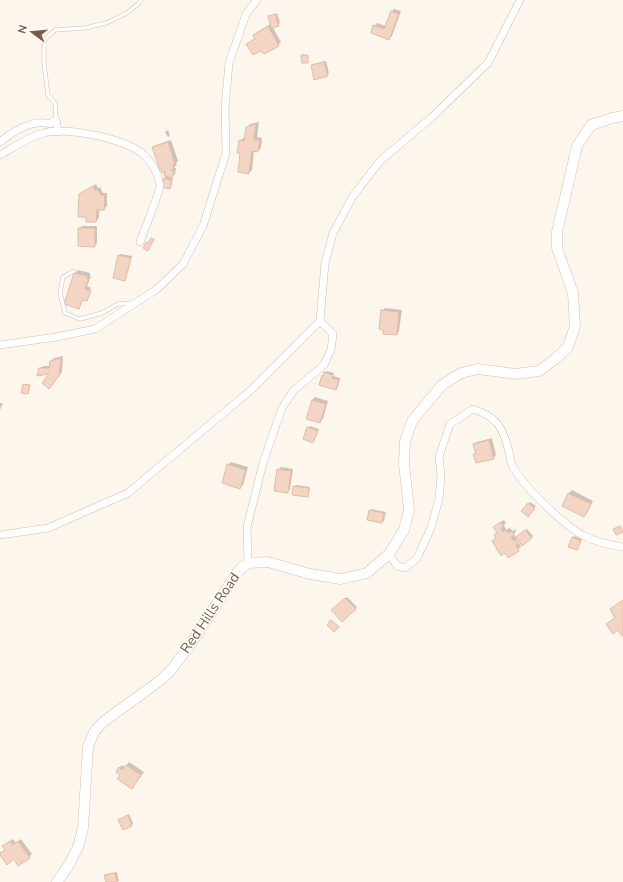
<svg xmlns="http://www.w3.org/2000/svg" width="623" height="882" viewBox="0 0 623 882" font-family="'Nunito Sans',sans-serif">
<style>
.shadow{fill:#0003}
.building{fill:#f3d5c3;stroke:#e6bba3}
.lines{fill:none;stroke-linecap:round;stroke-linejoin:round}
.service-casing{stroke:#d1beb0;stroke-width:4.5}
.minor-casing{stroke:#d1beb0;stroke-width:8}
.secondary-casing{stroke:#d6c0b0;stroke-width:11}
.service{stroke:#fff;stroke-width:3.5}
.minor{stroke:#fff;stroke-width:7}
.secondary{stroke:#fff;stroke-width:10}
.labels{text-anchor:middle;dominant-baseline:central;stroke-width:3;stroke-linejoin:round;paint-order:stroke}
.street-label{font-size:14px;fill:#7a5c4d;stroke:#fffaf3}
</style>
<rect width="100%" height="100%" fill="#fdf6ec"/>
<path class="shadow" d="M394 9 401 11 392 36 389 38 374 26 377 23 386 26 391 12Z
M277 13 280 23 272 26 281 42 278 45 262 49 248 44 256 38 254 35 257 32 271 24 269 17Z
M326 61 329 73 327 75 312 66 313 64Z
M259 122 257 137 262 138 261 148 258 151 254 150 252 170 249 173 242 153 240 141 243 138H246L247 127 250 124Z
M168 130 170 136 168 137 165 132Z
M171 140 178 161 176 163 177 165 174 167 176 168 175 174 171 178H173L171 186 170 188 165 178 167 176V170L153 147 156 145Z
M96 184 98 188 100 187 103 193H107V206L104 209H99V218L96 221 87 216 80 194Z
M82 226H97V243L94 246 79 229Z
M121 254 132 256 126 278 125 280 114 277 119 255Z
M78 270 90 273V276H91L87 286 91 288 87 298H88L86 300 84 299 78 307 65 304 75 273Z
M385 308 402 310 399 331 397 334 382 311Z
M63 356 62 372 52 385 51 373 40 369 43 366H50L51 361 54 358Z
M327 371 334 373 333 376 340 378 338 387 336 389 321 385 323 376Z
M315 397 328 401 323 419 320 422 312 400Z
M0 403H3L0 410Z
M310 426 319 429 313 442 308 428Z
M492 438 496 455 493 458 474 455 476 452 474 444 477 442Z
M231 462 248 467 243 485 240 487 228 465Z
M281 467 293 469 290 489 288 492 278 470Z
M296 485 310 487 309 494 307 496 294 487Z
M572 490 593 501 587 513 584 516 563 505 569 493Z
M530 502 536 506 528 515 523 511Z
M371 509 386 512 384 521 382 522 370 511Z
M504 520 506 523 504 525 506 530 509 528 513 531 515 529 516 531 514 534 516 538 527 529 533 536 531 538 516 539 521 547 508 556 505 552 493 541 496 537 495 535 497 532V524Z
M574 536 582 539 577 549 573 538Z
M347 597 357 607 342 621 333 610Z
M129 762 144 772 132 788 121 774 119 768 122 765 125 767Z
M129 814 133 823 132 825 119 820Z
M13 839 16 843 21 839 32 854 29 857 9 848 6 844Z
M117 872 119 881 107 882 105 876 107 874Z"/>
<path class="building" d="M391 11 399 14 389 40 371 33 373 25 384 29Z
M275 14 279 26 271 28 268 16Z
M268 26 279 46 264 54 261 51 253 55 246 44 255 39 253 35Z
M301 55H308V63H302Z
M324 62 328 76 314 80 311 65Z
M256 124 254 140H260L258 152 252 151 249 174 238 172 240 153H237L239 140 244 141 246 127Z
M168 142 175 164 173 165 174 169 171 170 174 171 172 178 164 176 165 171 162 173 161 169 160 170 152 147Z
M164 178 172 180 170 189 162 187Z
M93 186 95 190 97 189 101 195H105L104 210H97L96 222H86V217H78L79 194Z
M78 228H95V247L78 246Z
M151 238 154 239 148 251 143 248 146 242 148 243Z
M118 255 131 258 125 281 113 278Z
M74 273 88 276 87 279H89L85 289 91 291 87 301 82 300 79 309 64 304Z
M381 310 399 312 397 335 383 334V330L379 329Z
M61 358 59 376 49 389 42 383 49 374 37 376 39 368H49L50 361Z
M324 372 333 375 332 378 339 380 336 390 319 385 322 375 323 376Z
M23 384 30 385 28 394 21 393Z
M312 400 326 404 320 423 306 419Z
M307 427 318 431 313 443 303 439Z
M489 440 494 459 476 463 473 454H476L473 444Z
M227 464 246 470 240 489 222 483Z
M277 469 291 471 288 493 274 491Z
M293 486 309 488 308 497 292 495Z
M568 493 591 504 584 517 562 506Z
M528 503 535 508 528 517 521 511Z
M369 510 384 513 382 523 367 520Z
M501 522 504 527 501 528 503 532 505 530 509 533 512 531 514 535 511 537 514 541 516 540 518 544 516 545 519 551 508 558 505 553 501 556 492 541 496 538 494 535 497 533 493 527Z
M620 526 623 532 616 535 613 529Z
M525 530 532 538 522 546 516 537Z
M572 537 581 541 577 550 568 547Z
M345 598 356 609 342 622 331 610Z
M623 600V636H622L618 630 613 634 606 624 615 618 610 609Z
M331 620 339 627 334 632 327 625Z
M126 765 141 775 132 789 117 779 120 775 116 772 119 767 122 770Z
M128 815 132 826 123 830 118 820Z
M10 841 13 845 18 841 30 858 18 866 14 859 7 865 0 855V853L5 850 2 846Z
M115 873 117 882H106L104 875Z"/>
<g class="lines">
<defs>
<path id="service" d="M56 120 55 103 48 95 44 63V45L46 38 55 30 85 28 106 23 127 13 138 4 141 0
M74 271 63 277 60 293 65 313 80 319 102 313 118 304 131 303"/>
<path id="minor" d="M0 142C13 131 33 119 50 124L56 120 58 132
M0 155C14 147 29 137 44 133 65 126 129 139 145 156 153 164 158 173 160 185 160 192 143 233 140 242
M0 345 56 337 95 329 157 289 183 264 203 226 226 153 225 107 229 63 246 14 257 0
M0 535 48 528 128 493 251 390 320 321
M389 554 397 566 405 568 417 558 431 528 439 499 441 475 439 457 450 424 473 409C498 417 503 428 509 452 510 457 510 463 513 467 523 486 563 524 582 535 594 541 609 545 623 547
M248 563 247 527 263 463 282 408 294 390 324 365 331 350 333 334 320 321 325 263 333 233 353 196 380 161 432 117 488 63 520 0"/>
<path id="secondary" d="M57 882 69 865 78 847 83 828 88 747 94 732 103 722 161 680 171 670 188 648 239 570 248 563 268 562 310 574 341 579 367 573 389 554 404 530 409 510 404 463 405 441 412 421 442 385 461 373 478 369 516 374 539 371 555 359 568 347 575 326 573 293 557 248V232L577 146 591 125 612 118 623 116"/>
</defs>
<use href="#service" class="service-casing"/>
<use href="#minor" class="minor-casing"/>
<use href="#secondary" class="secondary-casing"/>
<use href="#service" class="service"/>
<use href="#minor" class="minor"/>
<use href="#secondary" class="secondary"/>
</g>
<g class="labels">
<g class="street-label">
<text transform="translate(210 613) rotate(-56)">Red Hills Road</text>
</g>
</g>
<g transform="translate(32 32) rotate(286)" stroke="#fffaf3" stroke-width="3" paint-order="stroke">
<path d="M0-3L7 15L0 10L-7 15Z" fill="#7a5c4d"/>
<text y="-6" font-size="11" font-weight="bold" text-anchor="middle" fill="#7a5c4d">N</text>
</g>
</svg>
